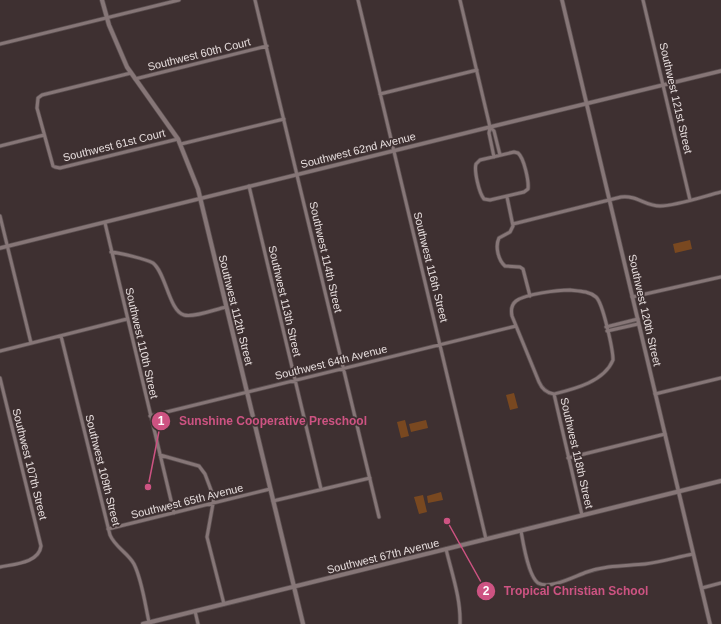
<svg xmlns="http://www.w3.org/2000/svg" width="721" height="624" viewBox="0 0 721 624" font-family="Helvetica,sans-serif">
<style>
.green{fill:#794820}
.lines{fill:none;stroke-linecap:round;stroke-linejoin:round}
.minor-casing{stroke:#5b4f50;stroke-width:4.5}
.tertiary-casing{stroke:#5b4f50;stroke-width:5}
.secondary-casing{stroke:#5b4f50;stroke-width:5.5}
.minor{stroke:#867677;stroke-width:3}
.tertiary{stroke:#867677;stroke-width:3.5}
.secondary{stroke:#867677;stroke-width:4}
.labels{text-anchor:middle;dominant-baseline:central;stroke-width:3.5;stroke-linejoin:round;paint-order:stroke}
.street-label{font-size:11px;fill:#e7dede;stroke:#3e3031}
.leader{fill:none;stroke:#cd5382;stroke-width:1.5}
.callout-dot{fill:#cd5382;stroke:#3e3031;stroke-width:1.5}
.mark-label{font-size:12px;text-anchor:middle;font-weight:bold;fill:#fff}
.callout-label{font-size:12px;text-anchor:middle;font-weight:bold;fill:#cd5382;stroke:#3e3031;stroke-width:3.5;stroke-linejoin:round;paint-order:stroke}
</style>
<rect width="100%" height="100%" fill="#3e3031"/>
<path class="green" d="M690 240 692 249 675 253 673 244Z
M514 393 518 408 510 410 506 395Z
M405 420 409 436 401 438 397 422Z
M426 420 428 428 411 432 409 424Z
M441 492 443 500 428 503 427 496Z
M423 495 427 512 419 514 414 497Z"/>
<g class="lines">
<defs>
<path id="minor" d="M255 0 379 517
M358 0 486 539
M460 0 490 127 489 133 494 157
M643 0 690 200
M0 44 179 0
M131 73 42 95 38 98 37 108 53 166 55 167 60 168 178 139
M135 79 267 46
M380 94 477 70
M490 127 494 131 500 155
M181 144 284 119
M0 146 44 135
M514 152 518 153C524 158 529 181 528 189L524 192 490 200 484 199C479 193 474 171 476 164L480 160Z
M249 186 321 489
M507 197 513 226 510 232 499 238C495 246 498 260 505 266L520 267 523 269 530 296
M0 216 31 343
M105 223 174 513
M513 224 621 197C637 195 645 206 660 206 676 206 705 196 721 192
M111 252C120 253 146 259 153 263 166 273 169 311 184 315 194 318 216 309 226 307
M570 290C579 291 589 291 596 297 603 303 613 350 613 360 604 382 574 389 554 394 546 393 542 389 539 382L512 316C511 311 511 305 516 301 525 294 558 290 570 290Z
M632 297 721 277
M606 327 638 319
M607 331 638 324
M61 336 110 535C115 547 128 553 134 564 142 580 145 604 149 622
M0 351 127 319
M0 378 41 546C39 563 14 564 0 567
M554 394 582 515
M655 394 721 378
M150 416 516 326
M160 455 199 466 205 474 214 498 207 537 224 604
M568 458 665 434
M273 501 370 478
M108 529 270 489
M521 531C523 542 528 576 538 583 550 590 575 576 587 572 607 565 625 566 645 564 662 562 677 557 693 554
M446 549C452 574 461 599 460 624
M702 588 721 583
M195 611 198 624"/>
<path id="tertiary" d="M562 0 710 624
M0 248 490 127 721 71"/>
<path id="secondary" d="M102 0 109 25 127 67 178 139 198 189 303 624
M143 624 721 481"/>
</defs>
<use href="#minor" class="minor-casing"/>
<use href="#tertiary" class="tertiary-casing"/>
<use href="#secondary" class="secondary-casing"/>
<use href="#minor" class="minor"/>
<use href="#tertiary" class="tertiary"/>
<use href="#secondary" class="secondary"/>
</g>
<g class="labels">
<g class="street-label">
<text transform="translate(199 54) rotate(-14)">Southwest 60th Court</text>
<text transform="translate(676 98) rotate(77)">Southwest 121st Street</text>
<text transform="translate(114 145) rotate(-14)">Southwest 61st Court</text>
<text transform="translate(358 150) rotate(-14)">Southwest 62nd Avenue</text>
<text transform="translate(326 257) rotate(77)">Southwest 114th Street</text>
<text transform="translate(431 267) rotate(76)">Southwest 116th Street</text>
<text transform="translate(285 301) rotate(77)">Southwest 113th Street</text>
<text transform="translate(236 310) rotate(76)">Southwest 112th Street</text>
<text transform="translate(645 310) rotate(77)">Southwest 120th Street</text>
<text transform="translate(142 343) rotate(77)">Southwest 110th Street</text>
<text transform="translate(331 362) rotate(-14)">Southwest 64th Avenue</text>
<text transform="translate(577 453) rotate(77)">Southwest 118th Street</text>
<text transform="translate(30 464) rotate(76)">Southwest 107th Street</text>
<text transform="translate(103 470) rotate(76)">Southwest 109th Street</text>
<text transform="translate(187 501) rotate(-14)">Southwest 65th Avenue</text>
<text transform="translate(383 556) rotate(-14)">Southwest 67th Avenue</text>
</g>
</g>
<path class="leader" d="M148 487L161 421M447 521L486 591"/>
<g class="callout-dot">
<circle cx="148" cy="487" r="4"/>
<circle cx="447" cy="521" r="4"/>
<circle cx="161" cy="421" r="10"/>
<circle cx="486" cy="591" r="10"/>
</g>
<g class="mark-label">
<text x="161" y="425">1</text>
<text x="486" y="595">2</text>
</g>
<g class="callout-label">
<text x="273" y="425">Sunshine Cooperative Preschool</text>
<text x="576" y="595">Tropical Christian School</text>
</g>
</svg>
